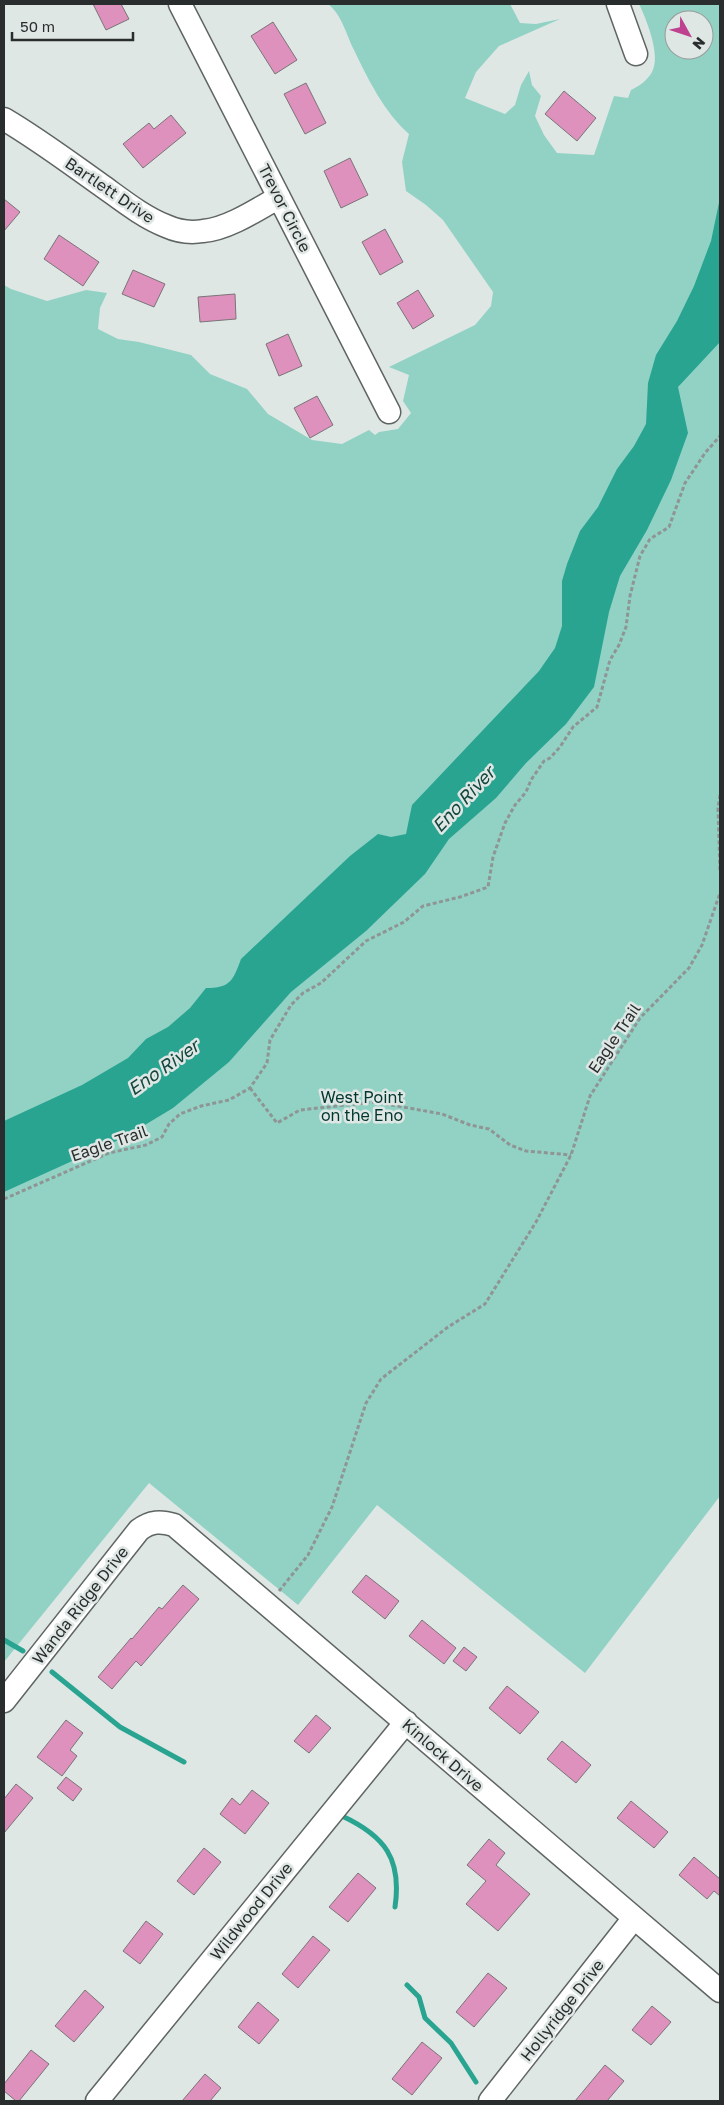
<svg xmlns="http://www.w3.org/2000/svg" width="724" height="2105" viewBox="0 0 724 2105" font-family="'Golos Text',sans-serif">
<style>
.green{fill:#91d2c5;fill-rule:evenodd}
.water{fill:#29a491}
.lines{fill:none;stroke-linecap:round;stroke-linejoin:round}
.stream{stroke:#29a491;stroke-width:5}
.building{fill:#de91bc;stroke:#7a7477}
.minor-casing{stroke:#5e6563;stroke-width:25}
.path{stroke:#8f9594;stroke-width:3;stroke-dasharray:4 2.5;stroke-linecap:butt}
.minor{stroke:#fff;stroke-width:22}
.labels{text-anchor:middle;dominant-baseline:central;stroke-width:5;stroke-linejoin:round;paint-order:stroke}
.street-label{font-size:16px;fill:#2a2d2d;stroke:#dfe7e5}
.park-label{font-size:16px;fill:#00362e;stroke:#dfe7e5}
.water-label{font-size:18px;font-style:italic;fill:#12453c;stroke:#dfe7e5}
</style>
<rect width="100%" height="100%" fill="#dfe7e5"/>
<path class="green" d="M328 4H510L520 23 536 24 560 19 499 46 476 72 465 98 505 114 515 105 521 85 529 71 532 85 541 96 535 116 544 135 557 153 594 155 614 96 628 98 631 90C639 86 647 81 652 72 661 55 647 21 639 4H720V1496L585 1673 377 1505 298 1605 149 1483 4 1662V285L11 289 47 301 86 290 107 293 100 308 98 329 118 339 139 342 191 355 210 374 247 389 268 414 312 440 342 444 369 430 375 435 379 432 398 429 411 413 403 401 409 375 389 367 475 325 491 306 493 292 443 220 426 205 406 191 402 162 409 134C384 112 368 79 354 50 346 34 342 15 328 4ZM674 20H704V50H674Z"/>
<path class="water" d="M720 198V342L678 387 688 433 671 480 647 530 620 576 609 612 594 687 566 724 526 763 496 798 449 839 425 874 366 931 291 992 229 1062 173 1108 125 1137 4 1192V1121L82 1085 128 1058 146 1039 168 1027 190 1008 206 988C230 988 233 981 241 959L350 856 378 834 391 837 406 834 412 805 539 671 555 648 562 626V581L567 564 580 531 598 507 617 469 634 446 646 424 648 383 656 355 677 321 694 286 711 241Z"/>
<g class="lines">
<path class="stream" d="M4 1640 23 1651
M52 1672 120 1727 184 1762
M342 1816C385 1836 402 1859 395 1907
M407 1985 419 1997 425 2018 451 2043 476 2082"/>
</g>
<path class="building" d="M93 4H121L129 19 106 30Z
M273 22 297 60 275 74 251 36Z
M306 83 326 123 305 134 284 94Z
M564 91 596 118 577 141 545 114Z
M171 115 186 133 143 168 123 144 149 123 154 129Z
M350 158 368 195 341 208 324 171Z
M4 199 20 212 4 231Z
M385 229 403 262 380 275 362 242Z
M59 235 99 262 83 286 44 259Z
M133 270 165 284 154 307 122 294Z
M418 290 434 316 413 329 397 303Z
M235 294 236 319 200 322 198 297Z
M288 334 302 366 279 376 266 344Z
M317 396 333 425 310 438 294 408Z
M366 1575 399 1601 385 1619 352 1592Z
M183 1585 199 1599 141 1666 136 1661 112 1689 98 1677 131 1638 132 1639 159 1607 162 1609Z
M422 1620 456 1648 444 1664 409 1636Z
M464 1647 477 1657 466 1671 453 1661Z
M507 1686 539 1712 520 1734 489 1708Z
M316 1715 331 1728 309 1753 294 1741Z
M66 1720 83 1733 70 1750 77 1756 62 1776 37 1757Z
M562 1741 591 1765 576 1783 547 1759Z
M66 1777 82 1789 73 1801 57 1788Z
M16 1784 33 1798 4 1833V1799Z
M252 1790 269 1803 245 1834 220 1814 232 1798 240 1805Z
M631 1801 668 1832 654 1848 617 1818Z
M489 1839 505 1853 496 1865 530 1894 498 1931 466 1904 486 1881 467 1865Z
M204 1848 221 1862 194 1895 177 1881Z
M694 1857 720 1879V1896L714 1891 707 1899 679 1875Z
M358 1873 376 1888 348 1922 329 1907Z
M146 1921 163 1934 140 1964 123 1951Z
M313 1936 330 1950 298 1988 282 1974Z
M488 1973 507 1988 474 2027 456 2012Z
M85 1990 104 2007 74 2042 55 2026Z
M258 2002 279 2020 259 2044 238 2027Z
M652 2006 671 2022 651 2045 632 2030Z
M422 2042 442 2058 412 2095 392 2079Z
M31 2050 49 2064 19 2101H16L4 2091V2084Z
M605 2065 624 2081 607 2101H575Z
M205 2074 221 2088 210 2101H182Z"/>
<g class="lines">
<defs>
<path id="minor" d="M180 4 389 412
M618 4 636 54
M4 119C38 139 70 163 101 185 122 200 143 217 166 226 177 231 191 233 203 231 228 229 258 209 279 197
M4 1701 139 1530C151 1521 161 1521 174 1525L720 1991
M97 2101 406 1722
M490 2101 634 1918"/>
</defs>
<use href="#minor" class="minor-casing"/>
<path class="path" d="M720 795 718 808 720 873
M250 1088 277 1123 300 1110 375 1102 442 1114 470 1125 489 1129 510 1145 526 1151 571 1155
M4 1199 109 1153 146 1145 162 1137 169 1124 180 1114 201 1106 229 1100 250 1088 267 1063 270 1040 291 1005 303 993 321 983 366 941 404 922 423 906 460 897 488 887 493 857 505 823 515 805 526 792 531 780 544 761 550 758 560 747 573 727 597 707 610 660 619 645 626 627 630 596 640 556 650 539 669 527 685 483 705 453 720 436
M279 1591 308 1555 332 1507 366 1403 381 1379 448 1327 485 1304 536 1222 571 1155 590 1096 640 1018 689 968 702 945 720 893"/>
<use href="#minor" class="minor"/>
</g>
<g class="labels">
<g class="street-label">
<text transform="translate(110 190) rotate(34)">Bartlett Drive</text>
<text transform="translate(285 208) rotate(63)">Trevor Circle</text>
<text transform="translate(614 1038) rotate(-56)">Eagle Trail</text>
<text transform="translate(109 1143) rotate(-19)">Eagle Trail</text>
<text transform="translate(80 1605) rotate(-52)">Wanda Ridge Drive</text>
<text transform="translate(443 1755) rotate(41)">Kinlock Drive</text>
<text transform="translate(251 1911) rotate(-51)">Wildwood Drive</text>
<text transform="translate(562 2010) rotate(-52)">Hollyridge Drive</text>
</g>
<g class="park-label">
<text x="362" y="1097">West Point<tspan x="362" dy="18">on the Eno</tspan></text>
</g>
<g class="water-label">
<text transform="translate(463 799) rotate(-47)">Eno River</text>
<text transform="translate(163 1067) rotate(-35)">Eno River</text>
</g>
</g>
<rect width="724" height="2105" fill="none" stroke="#2a2d2d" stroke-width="10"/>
<g transform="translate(689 35) rotate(130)"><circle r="24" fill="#dfe7e5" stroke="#979d9b"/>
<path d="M0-4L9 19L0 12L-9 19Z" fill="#bf4291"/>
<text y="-8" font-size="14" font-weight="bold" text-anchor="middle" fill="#2a2d2d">N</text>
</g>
<path d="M12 32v8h121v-8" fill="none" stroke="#2a2d2d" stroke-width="2.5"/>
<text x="20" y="32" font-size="15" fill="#2a2d2d" stroke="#dfe7e5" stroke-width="4" paint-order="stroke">50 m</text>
</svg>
